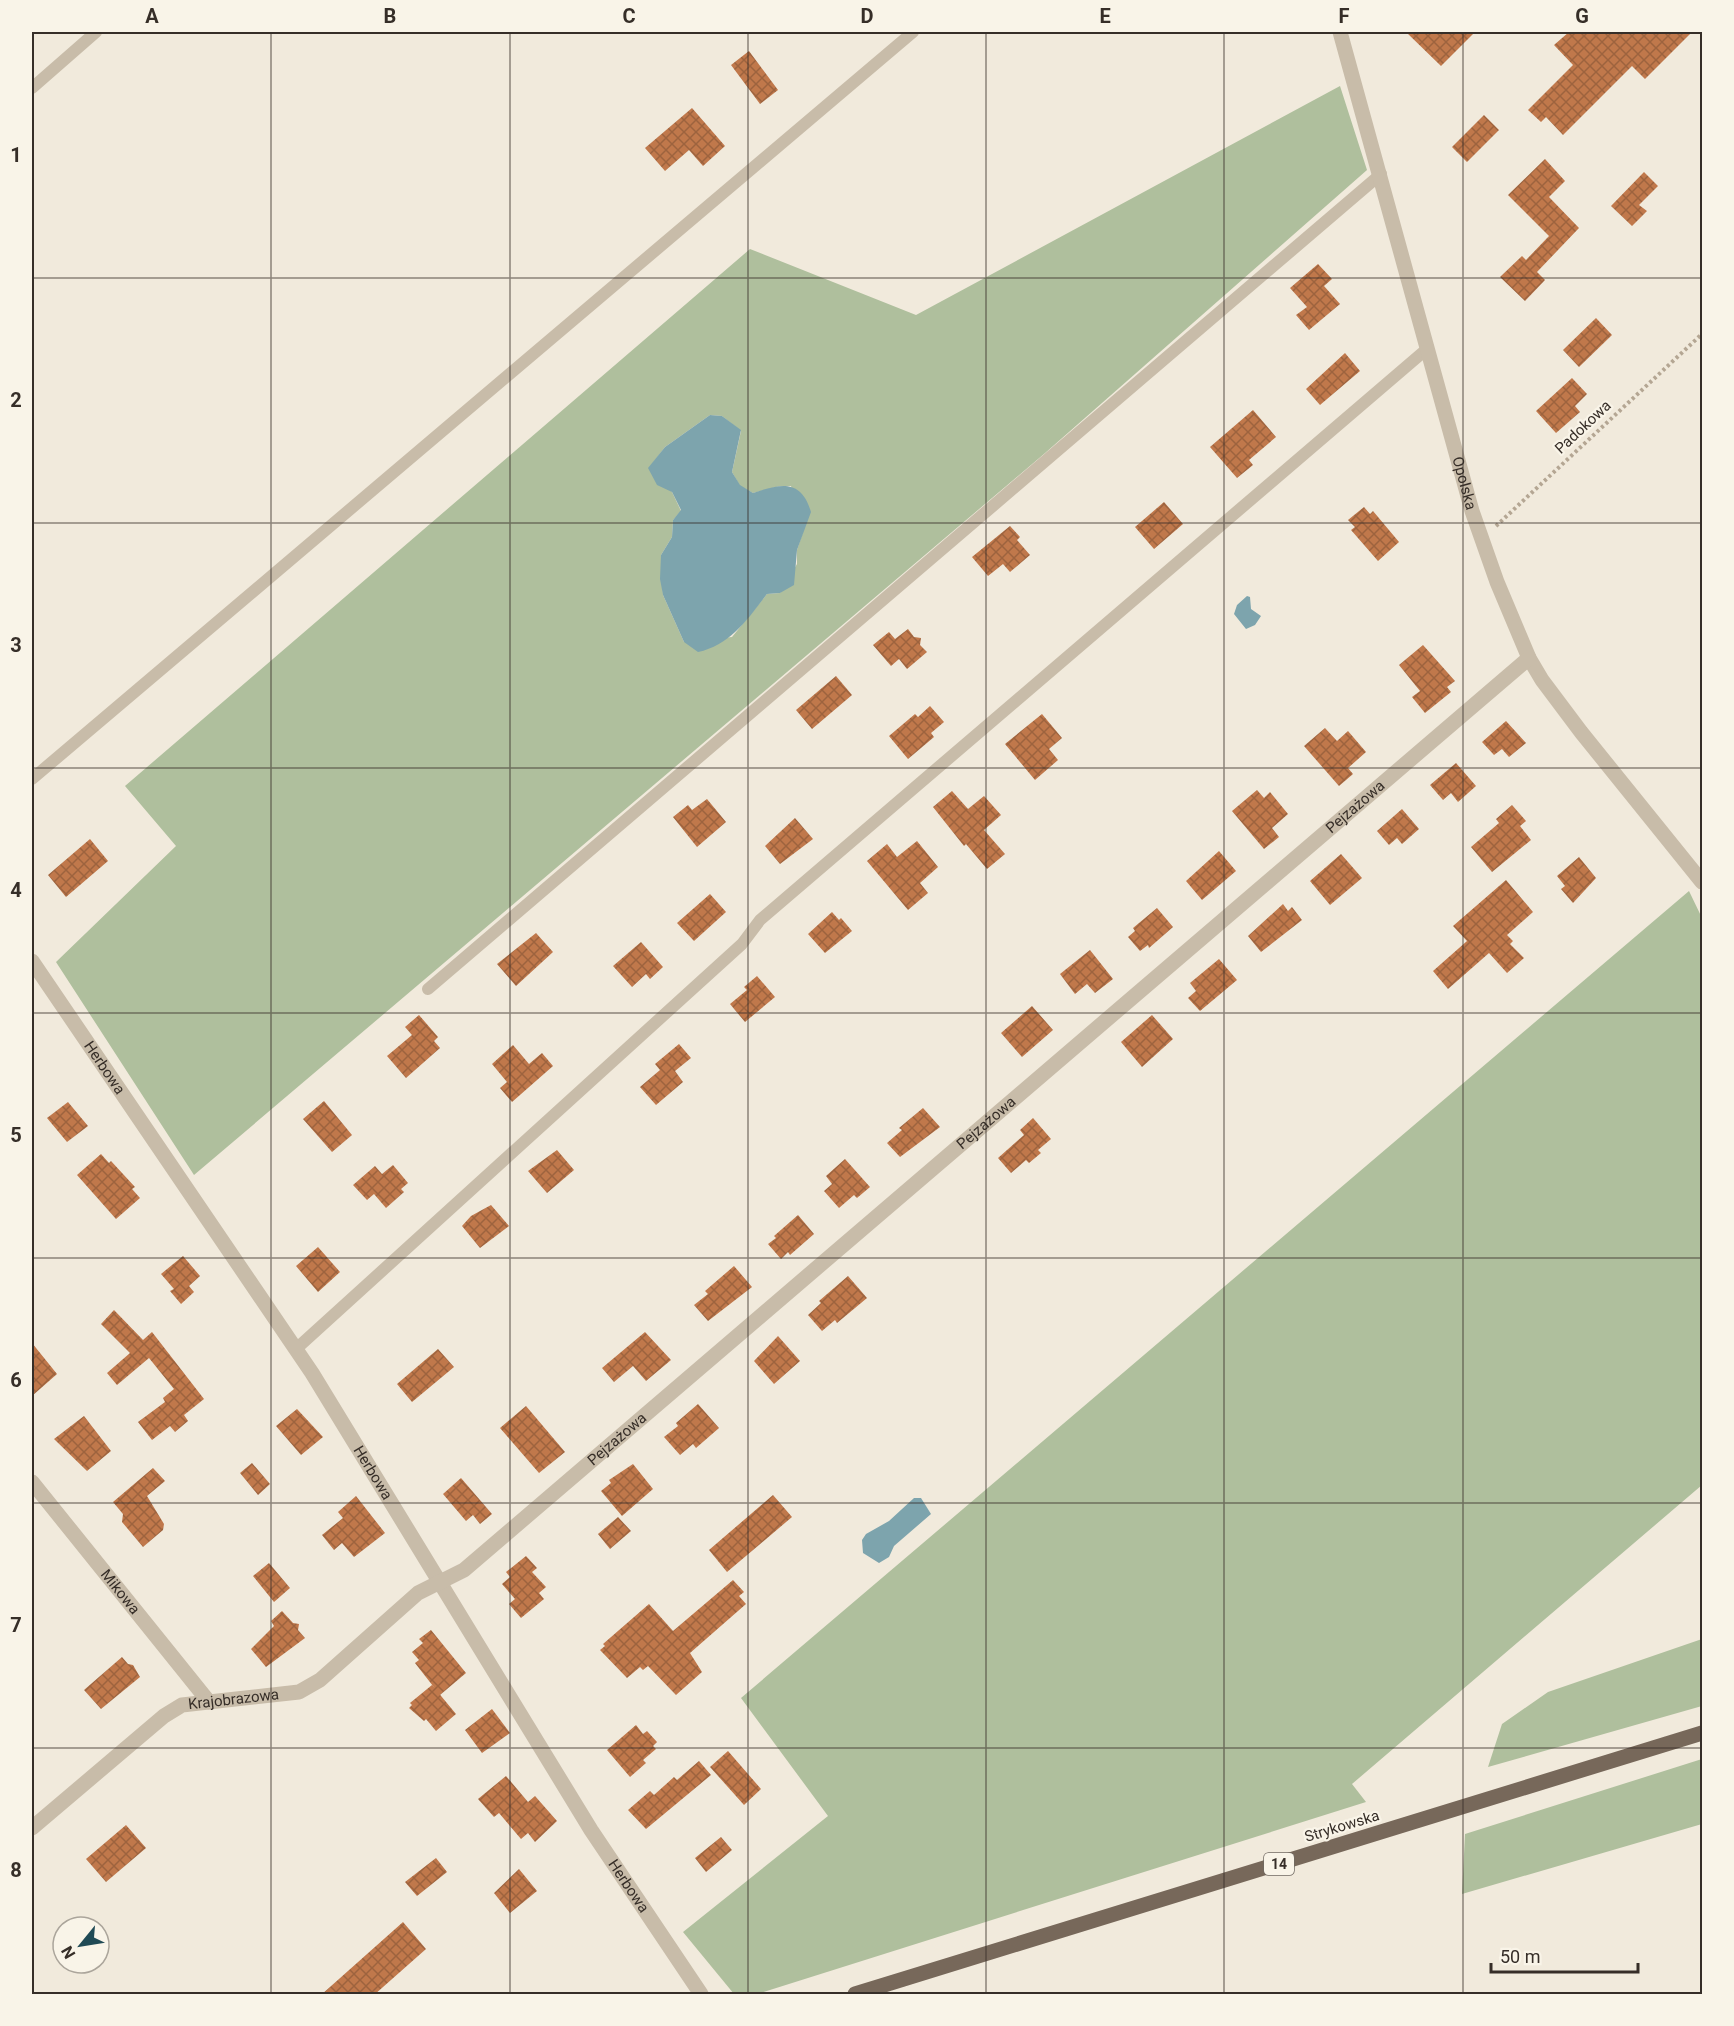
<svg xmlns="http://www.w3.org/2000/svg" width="1734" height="2026" viewBox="0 0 1734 2026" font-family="Roboto,sans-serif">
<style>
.grass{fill:#afbf9d;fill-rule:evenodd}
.water{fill:#7da4ad}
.building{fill:url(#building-cross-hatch)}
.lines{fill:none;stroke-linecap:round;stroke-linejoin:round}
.path{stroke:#b4a693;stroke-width:4;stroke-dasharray:3 3;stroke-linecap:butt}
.service{stroke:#c8bca9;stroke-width:12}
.minor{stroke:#c8bca9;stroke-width:15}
.primary{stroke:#77685a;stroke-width:15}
.grid{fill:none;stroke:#362e28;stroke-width:1.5;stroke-opacity:0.55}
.labels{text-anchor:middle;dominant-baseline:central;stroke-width:4.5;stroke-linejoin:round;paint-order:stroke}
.shield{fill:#f9f4e8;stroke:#706962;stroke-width:1.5}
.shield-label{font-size:14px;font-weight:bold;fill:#362e28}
.street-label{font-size:15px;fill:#362e28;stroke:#f9f4e8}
.neatline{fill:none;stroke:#362e28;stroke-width:2}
.grid-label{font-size:20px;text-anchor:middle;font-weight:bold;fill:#362e28}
</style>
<defs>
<pattern id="building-cross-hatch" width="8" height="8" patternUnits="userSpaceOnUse" patternTransform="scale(1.5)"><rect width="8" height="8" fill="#c0784b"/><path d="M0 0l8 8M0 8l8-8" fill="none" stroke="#9d633e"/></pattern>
</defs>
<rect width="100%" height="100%" fill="#f1eadc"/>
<path class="grass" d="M1340 86 1367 170 1044 454 194 1175 56 962 176 846 125 786 750 249 916 315ZM710 415 722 416 741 431 732 472 740 486 753 493 780 486H791L803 532 797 550V564L780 593 767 594 732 637 684 642 663 595 661 555 672 537 673 520 681 511 672 492 649 468 665 447Z
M1689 891 1702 918V1485L1352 1784 1366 1802 757 1994H734L683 1932 828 1816 741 1698Z
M1702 1639V1706L1488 1767 1502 1724 1548 1692Z
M1702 1759V1824L1462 1894 1465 1834Z"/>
<path class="water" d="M710 415 722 416 741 430 732 472 740 485 753 493C780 484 801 478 811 512L797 550 794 585 780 593 767 594C747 620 730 645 698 652L684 642 663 595 660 579 661 555 672 537 673 520 681 510 672 492 657 485 648 468 665 447Z
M1247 596 1250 597 1251 609 1261 616 1255 625 1246 629 1234 614 1237 605Z
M914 1498H921L931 1514 894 1546 889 1557 879 1563 863 1553 862 1540 866 1534 889 1521Z"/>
<path class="building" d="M1406 32H1475L1441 66Z
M1569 32H1692L1645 79 1632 66 1563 135 1546 117 1541 122 1528 110 1573 65 1554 45Z
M749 51 778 90 760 104 731 65Z
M692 108 725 146 703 166 689 150 665 171 645 148Z
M1484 115 1499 130 1467 162 1452 147Z
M1545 159 1565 181 1549 197 1579 228 1537 272 1545 280 1525 301 1500 277 1522 256 1526 260 1549 236 1508 195Z
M1644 172 1658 186 1639 205 1647 211 1632 226 1611 206Z
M1318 264 1332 279 1324 286 1340 304 1309 330 1296 315 1307 307 1290 288Z
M1596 318 1612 335 1579 367 1563 350Z
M1345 353 1360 371 1320 405 1306 389Z
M1572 378 1587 394 1575 406 1580 412 1556 433 1536 411Z
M1253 410 1276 437 1249 460 1253 465 1237 478 1210 447Z
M1164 502 1183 524 1154 549 1135 527Z
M1364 507 1370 514 1373 511 1399 542 1378 561 1351 530 1355 527 1348 520Z
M1010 526 1020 537 1017 540 1030 555 1010 572 1003 564 988 576 972 557Z
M908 629 914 637 921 638 920 645 927 652 907 669 899 659 891 666 873 645 889 632 895 639Z
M1423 645 1455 681 1447 687 1451 692 1425 713 1412 697 1420 691 1399 665Z
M836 676 852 695 812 729 796 710Z
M930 706 944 722 931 733 934 737 908 759 889 736 915 714 918 717Z
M1042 714 1062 738 1049 749 1058 760 1035 780 1005 744Z
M1506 721 1526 743 1509 757 1502 749 1494 755 1482 742Z
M1325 728 1337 741 1348 731 1366 752 1348 768 1353 774 1339 786 1304 746Z
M1456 763 1476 786 1458 802 1451 793 1443 800 1430 785Z
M1257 790 1264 798 1270 792 1288 814 1272 828 1279 837 1264 849 1232 811Z
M952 791 968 809 984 796 1001 815 984 830 1005 854 987 869 966 844 964 846 933 807Z
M707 799 726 822 697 847 673 817 688 805 692 810Z
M1512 805 1526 821 1520 826 1531 840 1492 872 1471 847 1499 823 1496 819Z
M1402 809 1419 829 1402 844 1397 838 1389 845 1377 831Z
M795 818 813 839 780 864 765 846Z
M90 839 108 861 66 897 48 875Z
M917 841 938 867 920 883 928 893 908 910 867 861 887 844 897 857Z
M1219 851 1236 871 1202 900 1186 881Z
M1341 854 1362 878 1330 905 1310 881Z
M1579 857 1596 878 1573 903 1561 889 1565 886 1557 876Z
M1506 880 1533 912 1507 935 1513 941 1510 944 1524 958 1507 973 1489 953 1448 989 1433 971 1467 941 1453 926Z
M710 894 726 912 694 941 677 923Z
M1283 904 1288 911 1292 907 1302 920 1261 952 1248 936Z
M1157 908 1173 927 1149 948 1148 945 1140 951 1128 937 1135 931 1133 928Z
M832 912 839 920 841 918 852 931 825 953 808 934Z
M536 933 553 952 516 986 497 964Z
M641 942 663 967 650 979 646 974 632 987 613 966Z
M1090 950 1113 979 1095 993 1087 984 1075 994 1060 974Z
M1219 959 1237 980 1200 1011 1188 998 1196 991 1190 983Z
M757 976 775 997 745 1022 730 1004 747 990 744 987Z
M1032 1006 1053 1030 1022 1057 1001 1033Z
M419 1015 438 1037 434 1041 440 1048 406 1078 387 1056 412 1035 405 1027Z
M1152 1015 1173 1039 1142 1067 1121 1042Z
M679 1044 691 1058 675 1071 683 1082 656 1105 640 1087 660 1070 655 1064Z
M513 1045 529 1064 542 1053 553 1066 512 1102 500 1088 507 1082 492 1064Z
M324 1101 352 1135 332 1152 303 1119Z
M68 1102 88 1126 67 1142 47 1118Z
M923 1108 940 1127 900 1157 887 1143 902 1130 899 1128Z
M1033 1118 1051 1139 1038 1150 1041 1153 1029 1163 1026 1160 1011 1173 998 1158 1024 1135 1020 1130Z
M557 1150 574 1170 547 1193 528 1171Z
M101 1154 109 1163 111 1161 135 1187 132 1189 140 1198 116 1219 77 1175Z
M845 1159 870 1187 857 1198 854 1195 839 1208 824 1191 832 1184 826 1176Z
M393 1165 408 1183 401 1189 404 1192 386 1208 374 1194 367 1200 353 1185 375 1166 382 1174Z
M491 1205 509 1226 480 1248 462 1226 471 1216Z
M798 1215 814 1234 790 1255 788 1252 781 1259 768 1244 776 1238 774 1236Z
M318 1247 340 1272 318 1292 296 1266Z
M183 1256 200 1276 189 1286 194 1292 181 1304 170 1291 174 1289 161 1274Z
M734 1266 752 1287 708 1321 694 1305 708 1294 705 1291Z
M848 1276 867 1298 837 1323 835 1320 822 1331 808 1315 821 1303 819 1301Z
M114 1310 143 1340 152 1332 204 1399 184 1415 188 1421 175 1432 170 1426 152 1440 138 1422 165 1402 163 1398 174 1389 149 1358 117 1385 107 1373 130 1353 101 1324Z
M645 1332 671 1360 646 1381 633 1366 614 1382 602 1368Z
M778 1336 800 1361 774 1384 754 1361Z
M32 1343 57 1374 32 1396Z
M438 1349 454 1367 412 1402 397 1384Z
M698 1404 719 1428 696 1448 693 1444 680 1455 664 1437 678 1426 676 1423Z
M526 1406 565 1452 539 1473 500 1428Z
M297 1409 323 1437 301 1455 276 1426Z
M84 1416 111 1451 87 1471 54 1439Z
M252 1463 270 1484 258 1495 240 1473Z
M633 1464 653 1489 622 1516 601 1491 611 1483 609 1480Z
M153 1468 165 1481 147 1496 164 1524 163 1530 143 1547 122 1522 123 1514 113 1502Z
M461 1478 492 1514 480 1524 473 1515 466 1521 443 1494Z
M773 1495 792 1517 727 1572 709 1550Z
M356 1496 385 1533 354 1557 342 1543 334 1550 322 1535 343 1518 338 1512Z
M618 1517 631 1531 610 1549 598 1534Z
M526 1556 537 1568 532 1572 546 1587 539 1593 544 1599 521 1618 509 1604 515 1599 502 1584 510 1577 506 1572Z
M269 1563 290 1588 274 1602 253 1576Z
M733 1580 744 1592 739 1596 746 1604 690 1653 702 1672 676 1695 648 1666 643 1670 640 1667 627 1678 600 1650 605 1646 603 1644 649 1604 673 1631Z
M282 1611 293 1623 299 1624 298 1630 305 1638 266 1667 251 1649 274 1626 271 1621Z
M431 1630 466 1673 440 1695 415 1663 419 1660 412 1652 423 1643 419 1639Z
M122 1657 128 1664 133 1665 140 1677 101 1709 84 1690Z
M432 1685 456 1714 436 1731 426 1719 424 1721 409 1708 412 1705 410 1703Z
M492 1709 510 1733 482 1753 465 1730Z
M636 1725 643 1734 647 1731 657 1742 653 1746 656 1749 643 1760 646 1763 630 1777 607 1750Z
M728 1751 761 1789 744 1805 710 1767Z
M699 1761 711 1775 646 1829 628 1810 650 1791 654 1795 674 1777 677 1780Z
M506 1776 528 1802 535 1796 557 1821 535 1842 528 1833 521 1839 499 1813 494 1817 478 1799Z
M126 1825 146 1848 106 1882 86 1859Z
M721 1837 732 1850 706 1872 695 1858Z
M436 1858 447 1872 417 1896 405 1882Z
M519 1869 537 1891 510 1913 494 1893Z
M403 1922 426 1949 374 1995H321Z"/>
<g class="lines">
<path class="path" d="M1496 526 1702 334"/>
<path class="service" d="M32 88 96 32
M32 779 913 32
M428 989 1381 174
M296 1349 742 944 760 920 1428 348"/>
<g class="minor">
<path id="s1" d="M1340 32 1472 511 1497 582 1529 658 1542 680 1581 732 1702 882"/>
<path id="s2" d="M32 961 312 1373 591 1830 701 1994"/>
<path id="s3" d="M32 1482 209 1702"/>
<path id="s4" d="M32 1828 164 1716 182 1705 299 1692 320 1680 418 1593 464 1570 1529 658"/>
</g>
<path class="primary" d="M855 1994 1702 1733"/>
</g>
<path class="grid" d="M271 32V1994M510 32V1994M748 32V1994M986 32V1994M1224 32V1994M1463 32V1994M32 278H1702M32 523H1702M32 768H1702M32 1013H1702M32 1258H1702M32 1503H1702M32 1748H1702"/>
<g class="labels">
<rect class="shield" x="1264" y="1853" width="30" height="22" rx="4.5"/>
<g class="shield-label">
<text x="1279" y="1864">14</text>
</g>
<g class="street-label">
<text transform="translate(1583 427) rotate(-43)">Padokowa</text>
<text stroke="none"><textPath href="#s1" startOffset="468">Opolska</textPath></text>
<text stroke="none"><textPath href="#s4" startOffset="1692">Pejzażowa</textPath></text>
<text stroke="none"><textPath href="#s2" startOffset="129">Herbowa</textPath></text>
<text stroke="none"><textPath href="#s4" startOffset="1206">Pejzażowa</textPath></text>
<text stroke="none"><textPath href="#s4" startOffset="720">Pejzażowa</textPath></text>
<text stroke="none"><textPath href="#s2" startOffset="615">Herbowa</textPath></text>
<text stroke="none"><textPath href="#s3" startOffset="141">Mikowa</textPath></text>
<text stroke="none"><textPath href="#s4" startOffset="246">Krajobrazowa</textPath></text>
<text transform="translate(1342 1826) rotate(-17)">Strykowska</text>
<text stroke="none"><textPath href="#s2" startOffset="1101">Herbowa</textPath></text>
</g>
</g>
<rect width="1734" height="2026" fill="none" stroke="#f9f4e8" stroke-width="66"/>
<g transform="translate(81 1945) rotate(240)"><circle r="28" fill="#f9f4e8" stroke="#aba59b" stroke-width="1.5"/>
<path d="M0-4.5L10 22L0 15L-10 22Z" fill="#204a55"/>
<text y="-9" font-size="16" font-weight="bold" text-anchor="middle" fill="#362e28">N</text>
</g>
<path d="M1491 1963v9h147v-9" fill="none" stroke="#362e28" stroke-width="3"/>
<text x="1500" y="1963" font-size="18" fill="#362e28" stroke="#f9f4e8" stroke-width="4.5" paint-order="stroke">50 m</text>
<rect x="33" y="33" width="1668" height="1960" class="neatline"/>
<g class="grid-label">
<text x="152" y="23">A</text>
<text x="390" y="23">B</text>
<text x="629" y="23">C</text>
<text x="867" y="23">D</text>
<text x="1105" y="23">E</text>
<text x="1344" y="23">F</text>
<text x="1582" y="23">G</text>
<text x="16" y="162">1</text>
<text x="16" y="407">2</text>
<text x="16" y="652">3</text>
<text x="16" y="897">4</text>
<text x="16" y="1142">5</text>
<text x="16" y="1387">6</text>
<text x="16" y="1632">7</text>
<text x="16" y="1877">8</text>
</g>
</svg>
